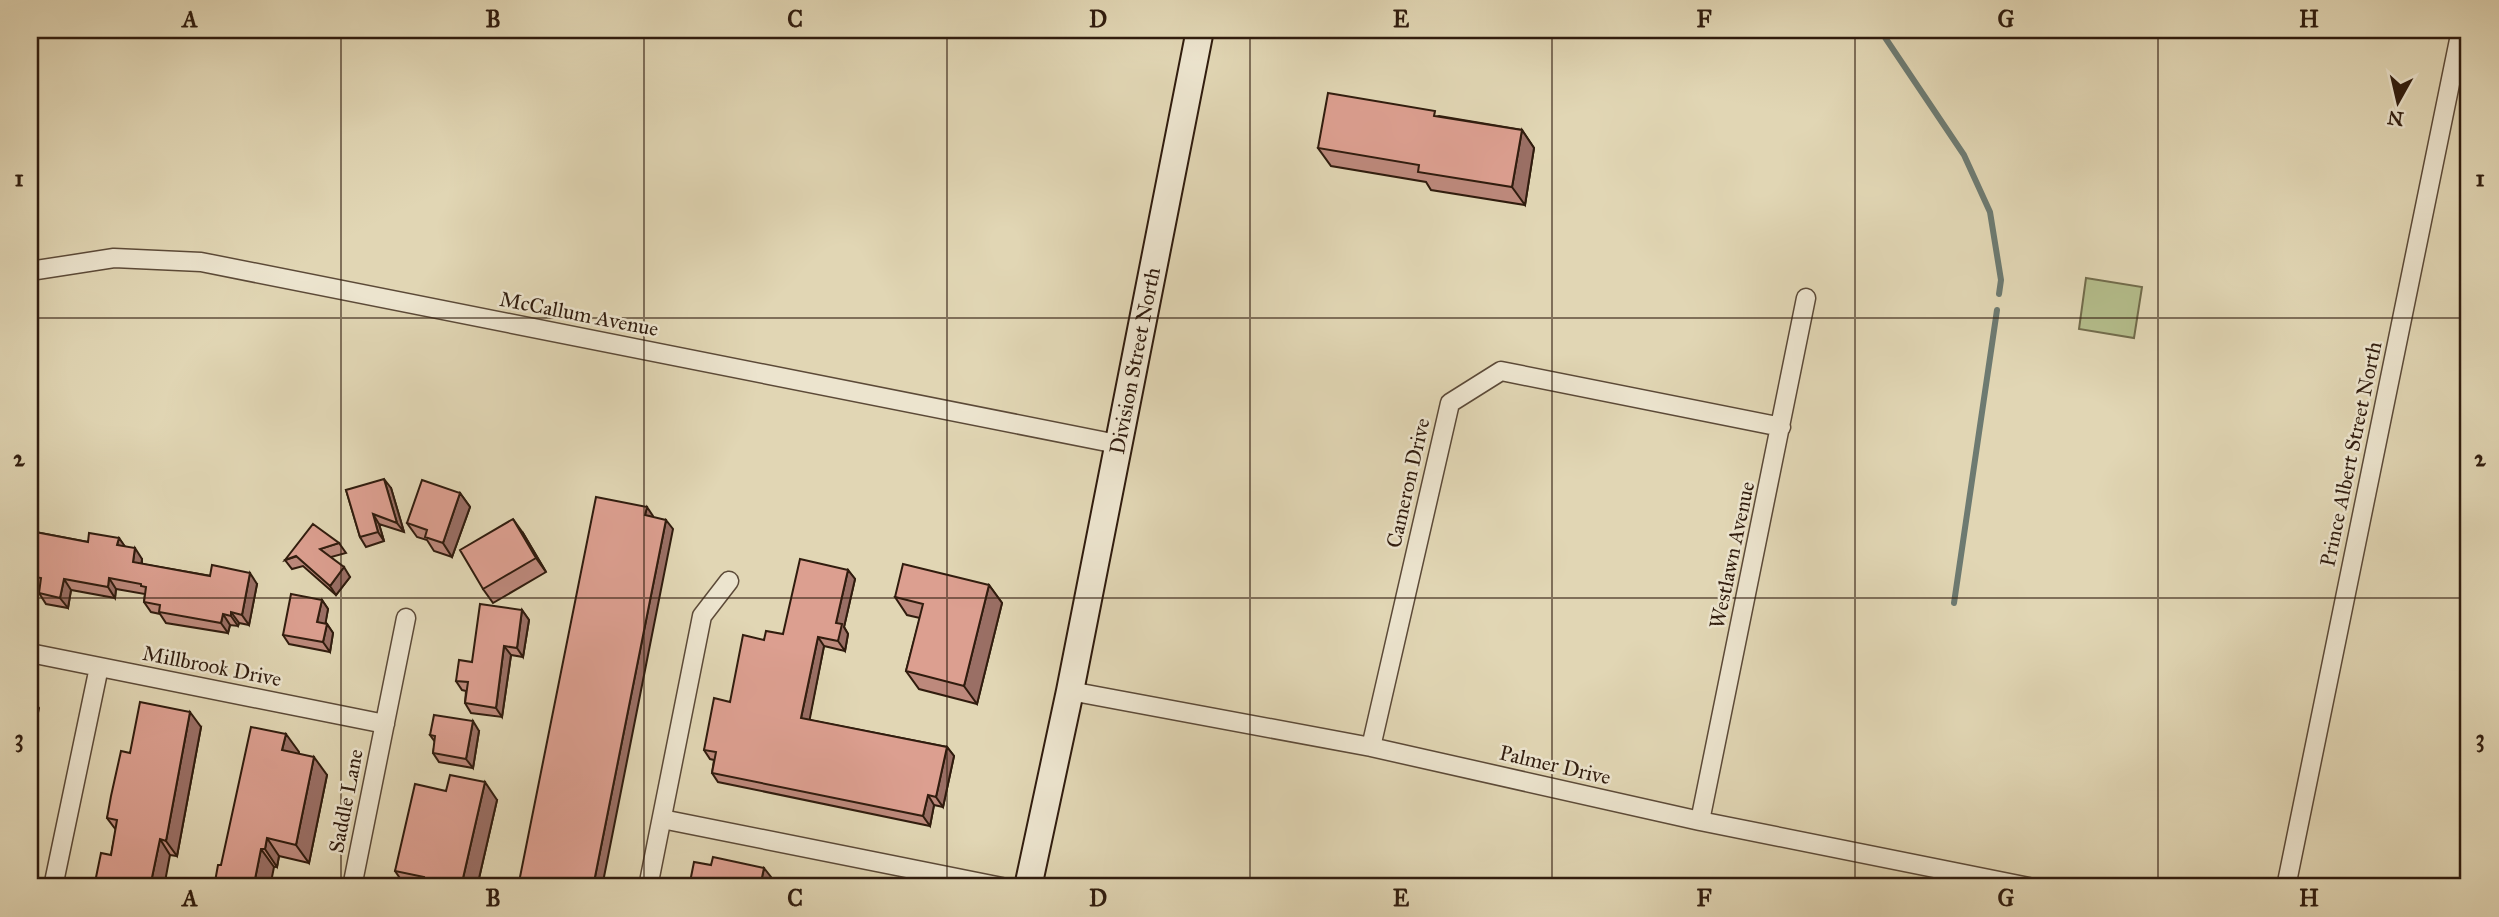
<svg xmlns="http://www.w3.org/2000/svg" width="2499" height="917" viewBox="0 0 2499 917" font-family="'IM FELL Great Primer',serif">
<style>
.green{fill:#b4bd8b;stroke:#726c4c;stroke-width:2}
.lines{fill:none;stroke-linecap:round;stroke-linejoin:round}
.stream{stroke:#6d7a71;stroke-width:6}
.street-casing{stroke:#5c4a38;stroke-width:21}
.secondary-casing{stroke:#301c0e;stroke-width:30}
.street{stroke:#ece4ce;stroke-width:18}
.secondary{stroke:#ece4ce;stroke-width:26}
.wall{fill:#bd897c;stroke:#301c0e;stroke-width:2}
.shaded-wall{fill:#9a6f65;stroke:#301c0e;stroke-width:2}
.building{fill:#dc9f90;stroke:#301c0e;stroke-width:2}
.grid{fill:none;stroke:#301c0e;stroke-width:2;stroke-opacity:0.55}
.labels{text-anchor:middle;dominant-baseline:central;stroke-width:5;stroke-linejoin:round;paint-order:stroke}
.street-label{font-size:21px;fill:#301c0e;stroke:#ece4ce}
.neatline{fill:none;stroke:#301c0e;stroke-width:2.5}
.grid-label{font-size:23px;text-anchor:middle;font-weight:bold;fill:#301c0e}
</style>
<rect width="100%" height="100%" fill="#e1d6b4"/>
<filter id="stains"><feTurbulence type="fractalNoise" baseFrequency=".00286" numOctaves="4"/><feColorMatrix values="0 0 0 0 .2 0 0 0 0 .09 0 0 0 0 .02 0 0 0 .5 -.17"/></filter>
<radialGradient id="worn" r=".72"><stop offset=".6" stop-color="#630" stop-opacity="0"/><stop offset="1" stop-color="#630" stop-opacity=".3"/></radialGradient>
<path class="green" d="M2086 278 2142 287 2134 338 2079 329Z"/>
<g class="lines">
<path class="stream" d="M1880 30 1964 155 1990 212 2001 280 1999 294
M1954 603 1997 310"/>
<defs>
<path id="street" d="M30 271 114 258 201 262 1117 444
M30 653 385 724
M1070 691 1371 747 1700 821 2029 887
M1371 747 1450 403 1501 371 1781 427
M662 819 1002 887
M1700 821 1806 298
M53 887 99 667
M352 887 406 618
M648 887 702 616 729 581
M2286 887 2461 30"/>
<g id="secondary">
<path id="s1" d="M1028 887 1070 691 1200 30"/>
</g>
</defs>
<use href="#street" class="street-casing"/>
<use href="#secondary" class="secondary-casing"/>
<use href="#street" class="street"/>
<use href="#secondary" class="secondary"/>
</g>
<path class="wall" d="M1439 116 1522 130 1534 148 1525 205 1431 190 1426 182 1331 166 1318 148Z
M391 488 404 532 379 524 384 541 366 547 360 537 346 490Z
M460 493 470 507 452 557 434 551 427 540 417 537 407 523Z
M30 531 88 542 119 538 125 547 142 559V564L257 584 249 625 239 623 238 626 230 625 228 633 166 623 160 614 151 612 144 602 145 594 116 589 115 598 71 590 68 608 46 604 39 593 40 587 30 585Z
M523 533 546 572 493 603 483 589Z
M339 543 346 553 331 557 350 577 336 595 303 566 292 569 285 560Z
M848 570 855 579 844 627 848 634 845 651 824 646 809 720 947 747 954 756 943 807 934 805 930 826 718 782 712 773 714 760 710 759 704 750 764 640 783 634Z
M989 585 1002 603 977 704 919 689 906 671 920 618 907 615 895 597Z
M322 600 328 609 325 624H327L333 633 330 652 289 644 283 635Z
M522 610 529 620 523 657 511 655 502 717 471 713 465 703 466 691 462 690 456 681 472 662Z
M201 727 177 856 170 855H111L116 830 107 818 130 753Z
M479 731 473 768 439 762 433 753 435 742 430 735Z
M299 752 298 754 327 775 309 863 279 856 277 867 221 865Z
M446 791 497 800 477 887H406L395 871Z"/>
<path class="shaded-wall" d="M1522 130 1534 148 1525 205 1512 187Z
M384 479 391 488 404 532 397 523Z
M460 493 470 507 452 557 443 543Z
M647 507 653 516 652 525 645 515Z
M373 514 379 524 384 541 378 532Z
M513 519 523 533 546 572 536 558Z
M666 520 673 529 602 887H593Z
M119 538 126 548 117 545Z
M135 548 142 559 140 573 133 562Z
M344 567 350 577 336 595 330 586Z
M848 570 855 579 844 627 848 634 845 651 838 641 836 623Z
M250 573 257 584 249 625 242 615Z
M109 578 116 589 115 598 108 587Z
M64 579 71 590 68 608 60 598Z
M989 585 1002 603 977 704 964 686Z
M322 600 328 609 324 632 317 622Z
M522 610 529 620 523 657 517 648Z
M231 612 239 623 238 626 231 616Z
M223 614 230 625 228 633 221 623Z
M327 624 333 633 330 652 323 642Z
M818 637 824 646 808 728 801 718Z
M504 646 511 655 502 717 496 708Z
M32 699 39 708 31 747 30 745V711Z
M190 712 201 727 177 856 166 841Z
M473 721 479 731 473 768 466 759Z
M286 734 299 752 295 768 282 750Z
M947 747 954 756 943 807 936 797Z
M314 757 327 775 309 863 296 845Z
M485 782 497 800 477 887H461Z
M928 795 934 805 930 826 923 816Z
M267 838 279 856 277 867 265 849Z
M160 839 170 855 164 887H150Z
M261 849 274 867 270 887 254 884Z
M764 868 771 877 769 887H760Z"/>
<path class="building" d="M1328 93 1435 111 1434 116 1522 130 1512 187 1418 172 1419 165 1318 148Z
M384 479 397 523 373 514 378 532 360 537 346 490Z
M422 480 460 493 443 543 425 537 427 530 407 523Z
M596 497 647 507 645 515 666 520 593 887H518Z
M513 519 536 558 483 589 460 550Z
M313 524 339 543 320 549 344 567 330 586 296 556 285 560Z
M30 531 88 542 89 533 119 538 117 545 135 548 133 562 210 576 212 565 250 573 242 615 231 612V616L223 614 221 623 159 612 160 605 144 602 146 587 141 586V584L109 578 108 587 64 579 60 598 39 593 41 578 30 576Z
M800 559 848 570 836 623 842 624 838 641 818 637 801 718 947 747 936 797 928 795 923 816 712 773 716 752 704 750 714 698 730 702 743 635 764 640 766 631 783 634Z
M903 564 989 585 964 686 906 671 923 604 895 597Z
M291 594 322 600 317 622 327 624 323 642 283 635Z
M480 604 522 610 517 648 504 646 496 708 465 703 468 682 456 681 459 660 472 662Z
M30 698 32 699 30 711Z
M140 702 190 712 166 841 160 839 150 887H94L101 853 111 855 117 820 107 818 111 796 121 751 130 753Z
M434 715 473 721 466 759 433 753 435 736 430 735Z
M251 727 286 734 282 750 314 757 296 845 267 838 265 849H261L254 884 270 887H214L218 865H221Z
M450 775 485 782 461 887H422L424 877 395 871 415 784 446 791Z
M713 857 764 868 760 887H689L694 862 711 865Z"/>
<path class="grid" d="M341 30V887M644 30V887M947 30V887M1250 30V887M1552 30V887M1855 30V887M2158 30V887M30 318H2469M30 598H2469"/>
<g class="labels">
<g class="street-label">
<text transform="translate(579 314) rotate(11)">McCallum Avenue</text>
<text stroke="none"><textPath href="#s1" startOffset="537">Division Street North</textPath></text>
<text transform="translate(2351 454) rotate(-78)">Prince Albert Street North</text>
<text transform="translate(1408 483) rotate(-77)">Cameron Drive</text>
<text transform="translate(1732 555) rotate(-78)">Westlawn Avenue</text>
<text transform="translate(212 666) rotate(11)">Millbrook Drive</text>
<text transform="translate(1555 765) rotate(13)">Palmer Drive</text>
<text transform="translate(346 801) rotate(-79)">Saddle Lane</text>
</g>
</g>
<rect width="2499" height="917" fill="none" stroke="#e1d6b4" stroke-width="77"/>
<g transform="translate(2398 102) rotate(188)" stroke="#ece4ce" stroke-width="5" paint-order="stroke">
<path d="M0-5L12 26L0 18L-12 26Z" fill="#301c0e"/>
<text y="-10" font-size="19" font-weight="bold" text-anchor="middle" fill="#301c0e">N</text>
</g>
<rect x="38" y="38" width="2422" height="840" class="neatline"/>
<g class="grid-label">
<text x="190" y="27">A</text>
<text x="493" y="27">B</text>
<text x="795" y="27">C</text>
<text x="1098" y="27">D</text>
<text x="1401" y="27">E</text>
<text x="1704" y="27">F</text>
<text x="2006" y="27">G</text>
<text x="2309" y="27">H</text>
<text x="19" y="186">1</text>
<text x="2480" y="186">1</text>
<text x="19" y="466">2</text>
<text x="2480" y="466">2</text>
<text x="19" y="746">3</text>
<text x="2480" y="746">3</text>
<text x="190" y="906">A</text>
<text x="493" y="906">B</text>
<text x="795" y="906">C</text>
<text x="1098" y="906">D</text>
<text x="1401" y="906">E</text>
<text x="1704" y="906">F</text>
<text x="2006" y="906">G</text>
<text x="2309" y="906">H</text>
</g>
<rect width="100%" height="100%" filter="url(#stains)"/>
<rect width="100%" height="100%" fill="url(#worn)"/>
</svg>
